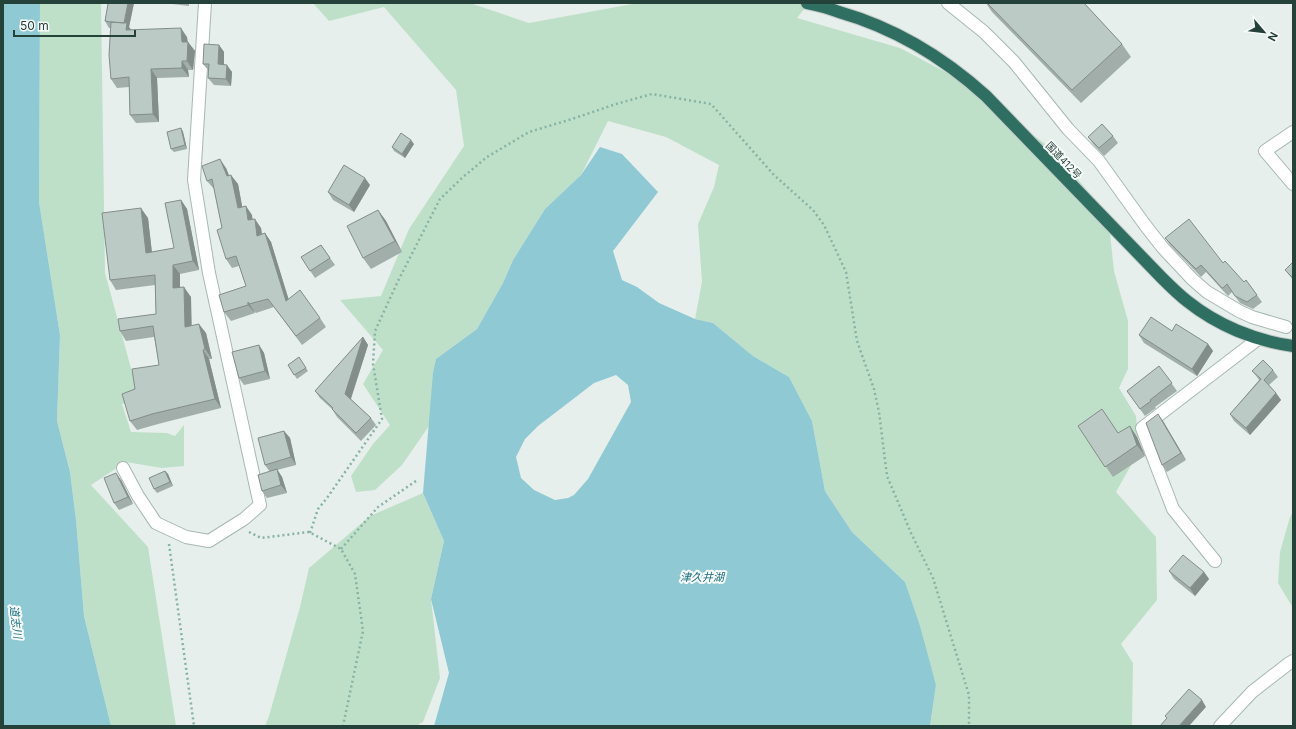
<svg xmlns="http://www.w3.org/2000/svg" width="1296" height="729" viewBox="0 0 1296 729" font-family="Inter,'Noto Sans JP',sans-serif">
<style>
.green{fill:#bfe0c8}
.water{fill:#8ec9d4;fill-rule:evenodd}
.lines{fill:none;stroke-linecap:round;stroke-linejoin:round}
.street-casing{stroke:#a8b8b2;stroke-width:14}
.highway-casing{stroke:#c2cac8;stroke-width:14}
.path{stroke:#86b3a5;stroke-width:2.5;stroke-dasharray:2 3;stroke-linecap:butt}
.street{stroke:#fff;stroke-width:12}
.highway{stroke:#2f6f62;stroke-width:12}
.wall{fill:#a1aea9}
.shaded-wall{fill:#838d89}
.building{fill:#bbcac4;stroke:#838d89}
.labels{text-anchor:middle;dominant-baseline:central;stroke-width:4;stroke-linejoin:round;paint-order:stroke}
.street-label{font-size:10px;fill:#24423a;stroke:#f7fbf9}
.water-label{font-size:11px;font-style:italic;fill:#1c6f80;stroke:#f7fbf9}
</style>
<rect width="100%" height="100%" fill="#e6efeb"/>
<path class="green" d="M40 3H101L105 273 135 383 138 399 122 404 131 432 167 433 175 436 184 425V466L162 468 126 462 91 485 148 547 176 726H111L84 616 76 520 70 472 57 421 60 335 39 202Z
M313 3H470L529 23 638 3H809L797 18 900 48 953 76 1052 149 1108 215 1114 271 1128 321V369L1119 388 1136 416 1139 451 1116 492 1156 537 1157 600 1121 644 1133 663 1132 726H930L936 685 905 582 852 532 825 491 812 421 789 377 753 356 713 323 695 319 702 282 698 224 714 187 719 165 666 137 608 121 581 175 545 209 513 260 503 283 477 329 436 359 429 426 402 465 375 490 356 492 351 476 373 444 390 425 363 384 383 350 340 300 381 296 409 229 464 146 456 90 384 7 329 21Z
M423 493 444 541 431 599 440 678 423 722 416 726H265L269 716 300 607 309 568 370 516Z
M1293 512V608L1278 583 1280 552 1290 517Z"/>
<path class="water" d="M3 3H40L39 202 60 335 57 421 70 472 76 520 84 616 111 726H3Z
M600 147 622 154 658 192 613 251 622 280 637 287 659 303 695 319 713 323 753 356 789 377 812 421 825 491 852 532 905 582 920 626 936 685 930 726H434L449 673 431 599 444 541 423 493 433 373 436 359 477 329 503 283 513 260 545 209 581 175ZM616 375 628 385 631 402 588 479 574 495 568 498 555 500 534 490 521 478 516 457 525 439 538 426 594 383Z"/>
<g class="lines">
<defs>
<path id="street" d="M948 3 984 32 1014 62 1068 129 1099 161 1145 225 1163 248 1192 279 1207 292 1239 311 1252 317 1286 327
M1293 132 1265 151 1293 184
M123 468 138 496 156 523 186 537 209 541 244 519 260 505 209 273 194 180 205 3
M1215 561 1173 509 1142 428 1258 339
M1220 726 1252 692 1288 664 1293 661"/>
<path id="highway" d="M807 3C818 5 829 8 839 12 895 28 943 57 986 96L1162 278C1170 286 1178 294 1187 301 1217 325 1255 341 1293 346"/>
</defs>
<use href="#street" class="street-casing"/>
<use href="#highway" class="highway-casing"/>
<path class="path" d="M249 532 261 538 309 532 341 549 355 574 363 631 343 726
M310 533 318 509 327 498 382 419 373 364 375 331 398 281 440 199 463 177 487 157 529 132 572 119 616 104 652 94 711 104 774 175 813 210 824 225 846 272 857 341 874 389 879 412 887 476 911 533 933 578 969 695V726
M169 544 194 726
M341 549 378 507 416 481"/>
<use href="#street" class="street"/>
<use href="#highway" class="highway"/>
</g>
<path class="wall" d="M107 3H134L129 27 131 30 187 37 188 42 195 51 193 70H188L189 77 157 78 159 122 136 123 130 115 129 87 117 88 111 79V28H109L105 21 108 5Z
M164 3H189V6Z
M986 3H1084L1122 44 1131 57 1081 103 992 12Z
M219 45 224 52V64L232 72 231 86 214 85 208 78 209 71 203 64Z
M181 128 183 132 187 149 174 152 171 149Z
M1113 136 1118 143 1104 156 1093 144 1088 137Z
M414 144 405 158 394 151 392 147Z
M226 168 229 176 238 184 242 207 252 215V219L261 228 262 234 265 233 271 242 288 299 320 318 326 327 302 345 274 307 256 313 254 311 255 313 231 321 224 312 246 286 239 266 232 268 226 259 222 228 214 189 207 181Z
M370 185 354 212 333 200 328 192Z
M181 200 187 209 199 270 180 274V287L191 297V325L206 333 212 359H209L221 408 158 424 137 430 130 421 135 389 159 365 154 337 126 341 120 331 156 314 155 285 116 290 110 280 148 218 152 252 174 248Z
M378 210 386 221 402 252 371 269 363 258Z
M1165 238 1223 263 1244 282 1246 280 1262 302 1253 309 1240 303 1232 292 1228 296 1227 295 1206 272 1201 277 1170 245Z
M321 245 335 265 315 278 301 257Z
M1293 262V280L1285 270Z
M1172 331 1208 344 1213 351 1197 376 1144 343 1139 335Z
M363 337 368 345 351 399 371 418 376 425 361 441 337 417 332 409 320 398 315 391Z
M259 345 264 353 270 379 244 385 239 378Z
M299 357 308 371 297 379 288 365Z
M1159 366 1177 391 1155 407 1156 408 1145 416 1127 391Z
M1273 370 1278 377 1269 385 1276 393 1281 400 1250 435 1234 421 1230 414 1259 380 1257 377 1252 371Z
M1163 421 1186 460 1167 472 1162 465Z
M1078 426 1119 433 1137 437 1145 456 1113 477Z
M284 431 290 438 296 465 277 470 282 477 287 493 267 498 262 491 270 472 265 465Z
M165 471 168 474 173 486 157 493 154 489Z
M121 480 133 504 119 510 114 503Z
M1169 571 1204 572 1209 579 1195 596 1174 579Z"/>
<path class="shaded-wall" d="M128 3H134L129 27 133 32 126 30 124 25Z
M181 28 187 37 188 51 182 42Z
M188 42 195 51 193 70 187 61Z
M219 45 224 52V72L218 64Z
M182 61 188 70 189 77 182 68Z
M227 65 232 72 231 86 226 79Z
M151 69 157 78 159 122 153 114Z
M181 128 183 132 187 149 185 145Z
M411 140 414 144 405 158 402 154Z
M220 159 226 168 233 185 227 176Z
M231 175 238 184 244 216 238 208Z
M365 178 370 185 354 212 349 205Z
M181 200 187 209 199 270 193 261Z
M246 206 252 215 254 229 248 220Z
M141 208 148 218 153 263 146 253Z
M378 210 386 221 402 252 395 241Z
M255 219 261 228 263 244 257 236Z
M265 233 271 242 292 310 286 301Z
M173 265 180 274V297L173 288Z
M184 287 191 297 192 336 185 327Z
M248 302 254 311 255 313 248 305Z
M199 324 206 333 212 359 205 349Z
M363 337 368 345 350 401 345 394Z
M1208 344 1213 351 1197 376 1192 369Z
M259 345 264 353 270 379 265 371Z
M203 350 209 359 221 408 215 399Z
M1276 393 1281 400 1250 435 1246 428Z
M1158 414 1163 421 1186 460 1181 453Z
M1130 426 1137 437 1145 456 1137 445Z
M284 431 290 438 296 465 291 457Z
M277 469 282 477 287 493 281 485Z
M165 471 168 474 173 486 170 482Z
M116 473 121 480 133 504 128 497Z
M1204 572 1209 579 1195 596 1190 588Z
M1202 700 1206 707 1189 726H1179Z"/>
<path class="building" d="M107 3H128L124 23 111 22 105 21 108 4Z
M987 3H1084L1122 44 1072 90Z
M111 22 127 23 126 30 181 28 182 42H188L187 61H182V68L151 69 153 114 130 115 129 77 111 79 109 55Z
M204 44 219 45 218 64 227 65 226 79 208 78 209 64H203Z
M1102 124 1113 136 1099 148 1088 137Z
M181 128 185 145 171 149 167 132Z
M401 133 411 140 402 154 392 147Z
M220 159 227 176 231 175 238 208 246 206 248 220 255 219 257 236 265 233 286 301 300 290 320 318 296 336 268 299 249 304 248 302V305L224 312 219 295 246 286 236 256 226 259 217 230 222 228 212 179 207 181 202 166Z
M344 165 365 178 349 205 328 192Z
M181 200 193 261 173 265V288L184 287 185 327 199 324 205 349 203 350 215 399 152 414 130 421 122 394 135 389 132 369 159 365 153 326 120 331 118 319 156 314 155 275 110 280 102 213 141 208 146 253 174 248 165 203Z
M378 210 395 241 363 258 347 226Z
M1189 219 1223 263 1225 261 1244 282 1246 280 1257 295 1247 302 1235 296 1227 284 1223 288H1222L1201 265 1196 269 1165 238Z
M321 245 330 258 310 271 301 257Z
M1293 262V278L1285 270Z
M1151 317 1172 331 1176 324 1208 344 1192 369 1139 335Z
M363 337 345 394 371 418 356 433 332 409 333 408 315 391Z
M259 345 265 371 239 378 232 352Z
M299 357 306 368 294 375 288 365Z
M1263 360 1273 370 1264 380 1276 393 1246 428 1230 414 1261 379 1252 371Z
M1159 366 1172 383 1150 400 1151 401 1140 409 1127 391Z
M1102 409 1118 433 1130 426 1137 445 1105 467 1078 426Z
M1158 414 1181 453 1162 465 1146 423Z
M284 431 291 457 265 465 258 438Z
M277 469 281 485 262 491 258 475Z
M165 471 170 482 154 489 149 478Z
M116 473 128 497 114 503 104 478Z
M1183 555 1204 572 1190 588 1169 571Z
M1189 689 1202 700 1179 726H1160L1167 718 1165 716Z"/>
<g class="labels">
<g class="street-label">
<text transform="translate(1064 160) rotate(46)">国道412号</text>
</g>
<g class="water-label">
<text x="702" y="577">津久井湖</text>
<text transform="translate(16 622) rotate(83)">道志川</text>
</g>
</g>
<rect width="1296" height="729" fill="none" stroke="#24423a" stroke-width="8"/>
<g transform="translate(1264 32) rotate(118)" stroke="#f7fbf9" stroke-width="3" paint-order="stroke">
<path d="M0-3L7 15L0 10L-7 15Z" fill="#24423a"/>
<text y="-6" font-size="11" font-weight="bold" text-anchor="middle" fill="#24423a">N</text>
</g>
<path d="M14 30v6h121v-6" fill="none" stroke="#24423a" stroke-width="2"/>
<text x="20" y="30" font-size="12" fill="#24423a" stroke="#f7fbf9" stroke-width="3" paint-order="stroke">50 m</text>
</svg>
